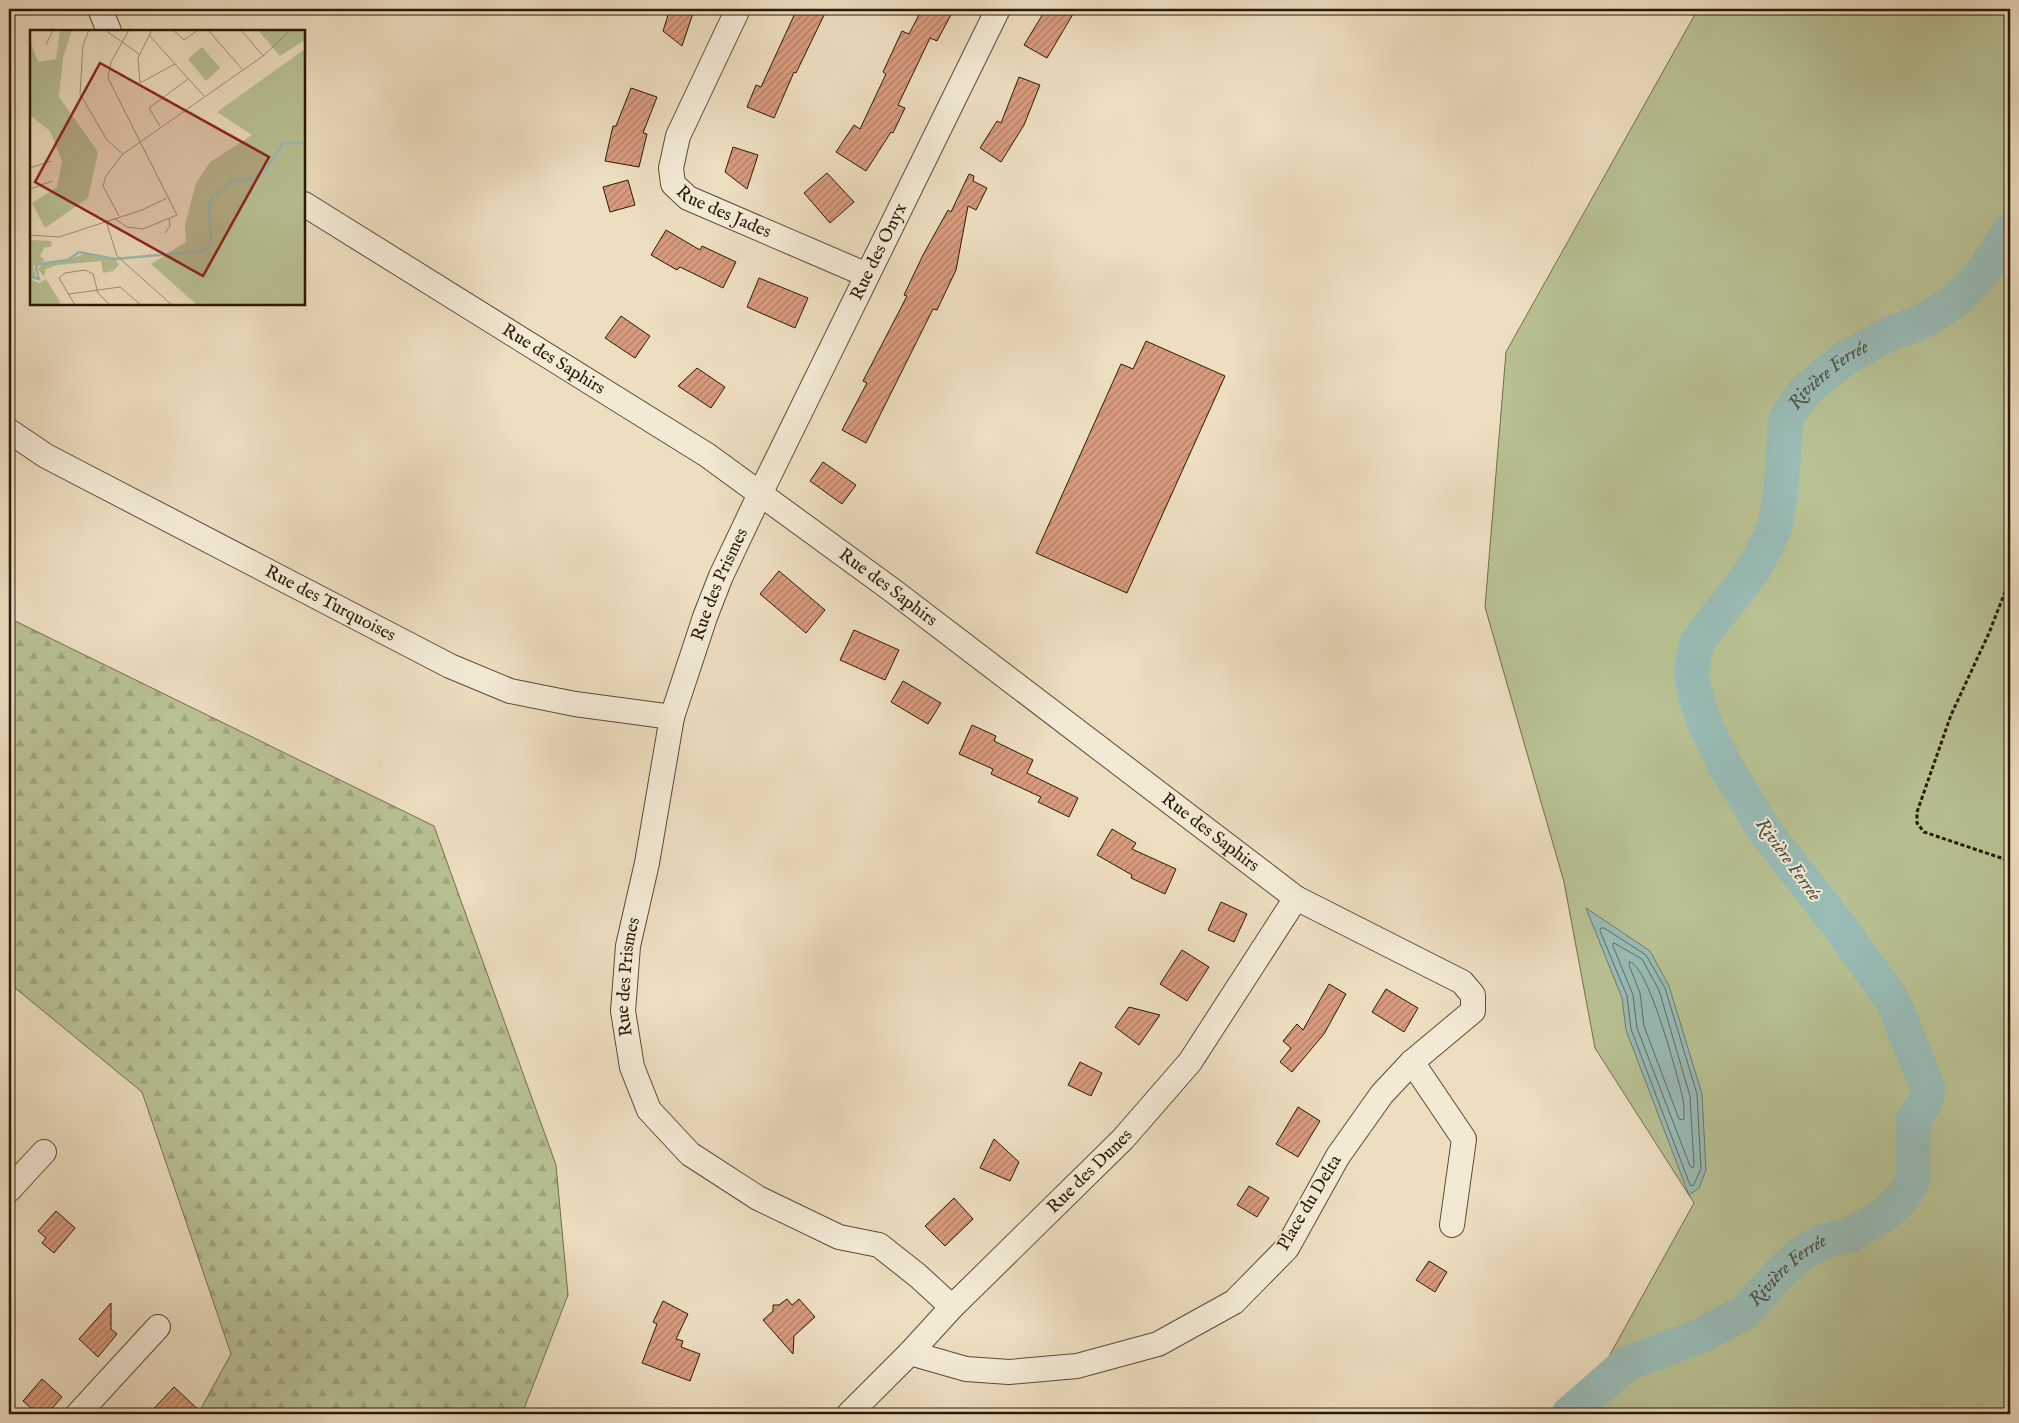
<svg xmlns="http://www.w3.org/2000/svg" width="2019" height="1423" viewBox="0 0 2019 1423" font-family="'IM FELL English',serif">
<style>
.grass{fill:#b8c193;stroke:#706e4e}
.forest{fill:url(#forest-firs);stroke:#706e4e}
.water{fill:#99bcb6;stroke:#6c7b70}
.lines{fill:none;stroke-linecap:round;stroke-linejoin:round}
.shore{stroke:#606b5f;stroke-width:1}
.river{stroke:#99bcb6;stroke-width:35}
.building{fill:url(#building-hatch);stroke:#281a08}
.minor-casing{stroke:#594b36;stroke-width:26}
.path{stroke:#281a08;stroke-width:3;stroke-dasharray:4 2.5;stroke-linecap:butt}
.minor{stroke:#f3ead6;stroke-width:24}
.labels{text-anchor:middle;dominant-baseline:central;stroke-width:4;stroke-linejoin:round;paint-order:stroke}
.street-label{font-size:18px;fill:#281a08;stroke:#f3ead6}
.water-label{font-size:19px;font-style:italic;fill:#505345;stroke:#f3ead6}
.inset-river{fill:none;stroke:#99bcb6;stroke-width:2.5}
.inset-road{fill:none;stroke:#9e9076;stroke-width:1}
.view{fill:#8f2418;fill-opacity:0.15;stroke:#8f2418;stroke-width:2.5}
.inset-edge{fill:none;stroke:#281a08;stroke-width:2.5}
</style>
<defs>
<pattern id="forest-firs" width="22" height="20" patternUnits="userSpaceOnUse" patternTransform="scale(1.25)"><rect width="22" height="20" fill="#b8c193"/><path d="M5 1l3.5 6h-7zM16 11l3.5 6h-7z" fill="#9ea57d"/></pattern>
<pattern id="building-hatch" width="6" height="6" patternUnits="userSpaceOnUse" patternTransform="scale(1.25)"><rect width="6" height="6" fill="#d99b7d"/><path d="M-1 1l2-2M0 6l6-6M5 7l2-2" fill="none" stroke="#b07e64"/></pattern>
</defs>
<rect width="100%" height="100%" fill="#eddec0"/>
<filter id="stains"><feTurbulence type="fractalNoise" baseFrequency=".004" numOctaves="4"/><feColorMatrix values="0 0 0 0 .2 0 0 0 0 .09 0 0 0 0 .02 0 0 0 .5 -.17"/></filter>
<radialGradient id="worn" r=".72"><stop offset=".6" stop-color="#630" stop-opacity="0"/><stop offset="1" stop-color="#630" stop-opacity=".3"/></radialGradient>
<path class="grass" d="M1698 9H2010V1414H1577L1694 1203 1595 1048 1564 882 1485 607 1506 352Z"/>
<path class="forest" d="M9 618 434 826 556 1165 568 1295 522 1414H198L231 1354 142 1092 9 983Z"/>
<path class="water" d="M1586 908 1650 951 1669 986 1702 1094 1706 1170 1699 1188 1689 1195 1626 1030 1622 998Z"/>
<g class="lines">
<path class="shore" d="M1601 928H1604L1646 955 1665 988 1697 1094 1701 1169 1693 1186 1690 1185 1631 1029 1627 996 1600 931Z
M1614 943 1642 959 1659 990 1690 1096 1694 1165 1693 1168 1690 1166 1637 1028 1633 995 1613 946Z
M1630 962C1648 965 1677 1074 1682 1095 1684 1102 1684 1110 1684 1118L1683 1120 1679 1119 1644 1026 1640 993 1629 965Z"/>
<path class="river" id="s1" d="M1569 1414 1626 1364 1702 1335 1745 1312 1780 1273 1800 1255 1823 1241 1850 1235 1888 1212 1905 1195 1913 1179V1120L1924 1106 1928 1088 1893 1001 1836 922 1764 830 1725 765 1707 729 1697 702 1691 672 1697 642 1754 569 1775 527 1781 489 1786 418 1804 392 1845 358 1889 334 1921 322 1953 303 1980 276 2010 231"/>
</g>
<path class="building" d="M670 9H682L693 13 682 46 663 31Z
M797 9H827L796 73 794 72 774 118 747 107 756 85 761 87Z
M922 9H954L937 41 930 38 898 105 905 108 893 133 891 132 866 171 836 152 854 125 860 129 886 74 883 72 902 31 909 34Z
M1046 9H1076L1047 58 1024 45Z
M1019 77 1040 85 1024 125 1001 162 980 148 997 121 1001 123Z
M631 88 657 97 643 133 647 134 639 167 605 161 613 126H616Z
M733 147 758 155 747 189 725 172Z
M827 173 854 202 830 223 804 193Z
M969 174 974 176 973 181 987 188 976 210 968 206 956 270 937 310 933 309 866 443 842 430 867 383 863 381 907 296 904 295 923 255 948 210 951 212Z
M628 180 635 205 610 212 603 187Z
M666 230 700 250 702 246 736 262 723 288 680 267 677 270 651 255Z
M759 278 808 298 795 328 747 307Z
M621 316 650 336 635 358 605 338Z
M1146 341 1225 376 1127 593 1036 553 1121 364 1133 369Z
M697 368 725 387 711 408 678 386Z
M823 462 856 485 842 504 810 481Z
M779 571 825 610 806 633 760 594Z
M854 630 899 650 885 680 840 660Z
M903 681 941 703 928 724 891 702Z
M972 725 996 736 994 741 1033 760 1027 773 1078 798 1069 817 1038 802 1041 797 991 774 993 769 959 754Z
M1112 829 1136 843 1132 849 1176 869 1165 894 1131 878 1132 875 1097 855Z
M1221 902 1247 914 1234 942 1208 930Z
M1182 950 1209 967 1187 1001 1160 984Z
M1329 984 1346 994 1324 1034 1292 1072 1280 1062 1291 1048 1283 1041 1297 1024 1303 1030Z
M1386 989 1418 1008 1404 1032 1372 1012Z
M1129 1007 1160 1015 1139 1045 1115 1027Z
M1080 1062 1102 1073 1091 1096 1068 1085Z
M1298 1107 1320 1121 1298 1157 1276 1144Z
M994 1139 1019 1162 1010 1181 980 1168Z
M1249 1186 1269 1198 1257 1217 1237 1205Z
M954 1198 973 1219 945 1246 925 1226Z
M56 1211 75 1228 54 1253 42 1243 46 1238 38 1231Z
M1429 1261 1447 1272 1435 1292 1416 1280Z
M787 1299 792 1305 799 1299 815 1317 794 1336 793 1354 763 1320 773 1311V1305H779Z
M663 1301 688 1314 676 1339 683 1341 681 1347 700 1354 690 1381 642 1363 657 1324 653 1322Z
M111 1303V1329L117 1334 98 1357 79 1339Z
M42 1379 62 1397 47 1414H38L23 1401Z
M174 1387 203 1414H149Z"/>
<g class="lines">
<defs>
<g id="minor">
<path d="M100 9 109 31"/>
<path id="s2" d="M738 9 678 136 671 168 673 184 688 198 867 275"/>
<path id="s3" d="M304 204 707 455 892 590 1296 898 1462 982 1473 995V1011L1412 1062 1382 1094 1338 1156 1287 1248 1234 1302 1158 1344 1077 1366 1009 1372 966 1369 910 1353"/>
<path id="s4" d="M9 431 46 456 450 666 510 691 575 704 672 717"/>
<path d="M1412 1062 1464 1139 1452 1225"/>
<path d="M9 1190 44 1152"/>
<path id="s5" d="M952 1307 917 1275 879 1245 839 1237 758 1198 690 1154 649 1110 632 1067 623 1011 628 946 647 863 672 717 705 617 721 576 760 494 998 9"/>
<path d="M78 1414 158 1327"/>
<path id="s6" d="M849 1414 910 1353 952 1307 1123 1139 1190 1062 1296 898"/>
</g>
</defs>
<use href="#minor" class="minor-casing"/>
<path class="path" d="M2010 579 1989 633 1951 715 1917 812V823L1924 832 2010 861"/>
<use href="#minor" class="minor"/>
</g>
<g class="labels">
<g class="street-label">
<text stroke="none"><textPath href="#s2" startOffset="248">Rue des Jades</textPath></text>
<text stroke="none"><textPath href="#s5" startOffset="1279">Rue des Onyx</textPath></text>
<text stroke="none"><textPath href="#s3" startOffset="294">Rue des Saphirs</textPath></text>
<text stroke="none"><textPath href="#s5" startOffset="910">Rue des Prismes</textPath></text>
<text stroke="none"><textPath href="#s3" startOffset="699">Rue des Saphirs</textPath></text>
<text stroke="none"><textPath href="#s4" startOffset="365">Rue des Turquoises</textPath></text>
<text stroke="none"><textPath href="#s3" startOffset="1104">Rue des Saphirs</textPath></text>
<text stroke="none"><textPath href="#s5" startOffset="505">Rue des Prismes</textPath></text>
<text stroke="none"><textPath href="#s6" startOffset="342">Rue des Dunes</textPath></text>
<text transform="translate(1310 1203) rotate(-59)">Place du Delta</text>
</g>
<g class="water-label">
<text stroke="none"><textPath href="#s1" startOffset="1346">Rivière Ferrée</textPath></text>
<text transform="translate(1788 860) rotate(54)">Rivière Ferrée</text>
<text stroke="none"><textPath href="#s1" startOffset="266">Rivière Ferrée</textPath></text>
</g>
</g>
<g transform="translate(30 30)">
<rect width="275" height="275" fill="#eddec0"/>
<path d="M172 17 190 38 176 51 158 29ZM275 19V275H167L121 234 156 212 155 195 166 153 180 132 222 105 187 82ZM0 250 9 257 17 254 30 275H0Z" fill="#b8c193"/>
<path d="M30 0H42L33 28 29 67 68 122 58 168 15 198 2 173 27 157 32 131 20 101 0 85V10L8 32 26 29ZM228 0H275V10L250 26ZM1 210 21 211 22 216 14 218 10 226 15 230 3 237 7 249 0 246ZM56 223 86 230 89 235 83 241 73 243 71 231 27 235 16 239 14 247 8 239 12 234 36 231ZM0 249 9 253 16 249 32 275 13 257 6 259 9 268 0 269Z" fill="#b8c193"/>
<path class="inset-river" d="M0 247 9 249 6 238 8 234 38 230 49 222 85 229 174 221 181 213 179 177 183 165 194 159 200 151 220 149 235 141 253 113H275"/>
<path class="inset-road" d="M59 0 53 15 50 64 77 110 93 124M75 0 109 24M122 0 108 28 110 53 145 34M143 0 154 10 168 0M178 0 212 39M211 0 233 26M119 5 174 66M16 15 23 0M130 96 119 78 158 49M0 138 21 131M0 159 22 151M89 186 73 156 76 146 93 124 233 26 261 0M84 188 97 197 113 199 147 185 78 48 81 32 99 0M76 191 87 226 142 275M135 203 140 196 139 188M0 205 29 207 112 180 137 168M39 264 90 257 111 275M45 275 29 248 35 243 55 240 63 244 68 263 80 275"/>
<path class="view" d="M70 33 239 127 173 246 5 152Z"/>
<rect width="275" height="275" class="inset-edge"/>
</g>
<rect width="2019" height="1423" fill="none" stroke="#eddec0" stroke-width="30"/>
<rect x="10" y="10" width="1999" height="1403" fill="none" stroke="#281a08" stroke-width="2.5"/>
<rect x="15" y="15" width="1989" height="1393" fill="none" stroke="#281a08"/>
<rect width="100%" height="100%" filter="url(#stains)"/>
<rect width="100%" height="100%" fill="url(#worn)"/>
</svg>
